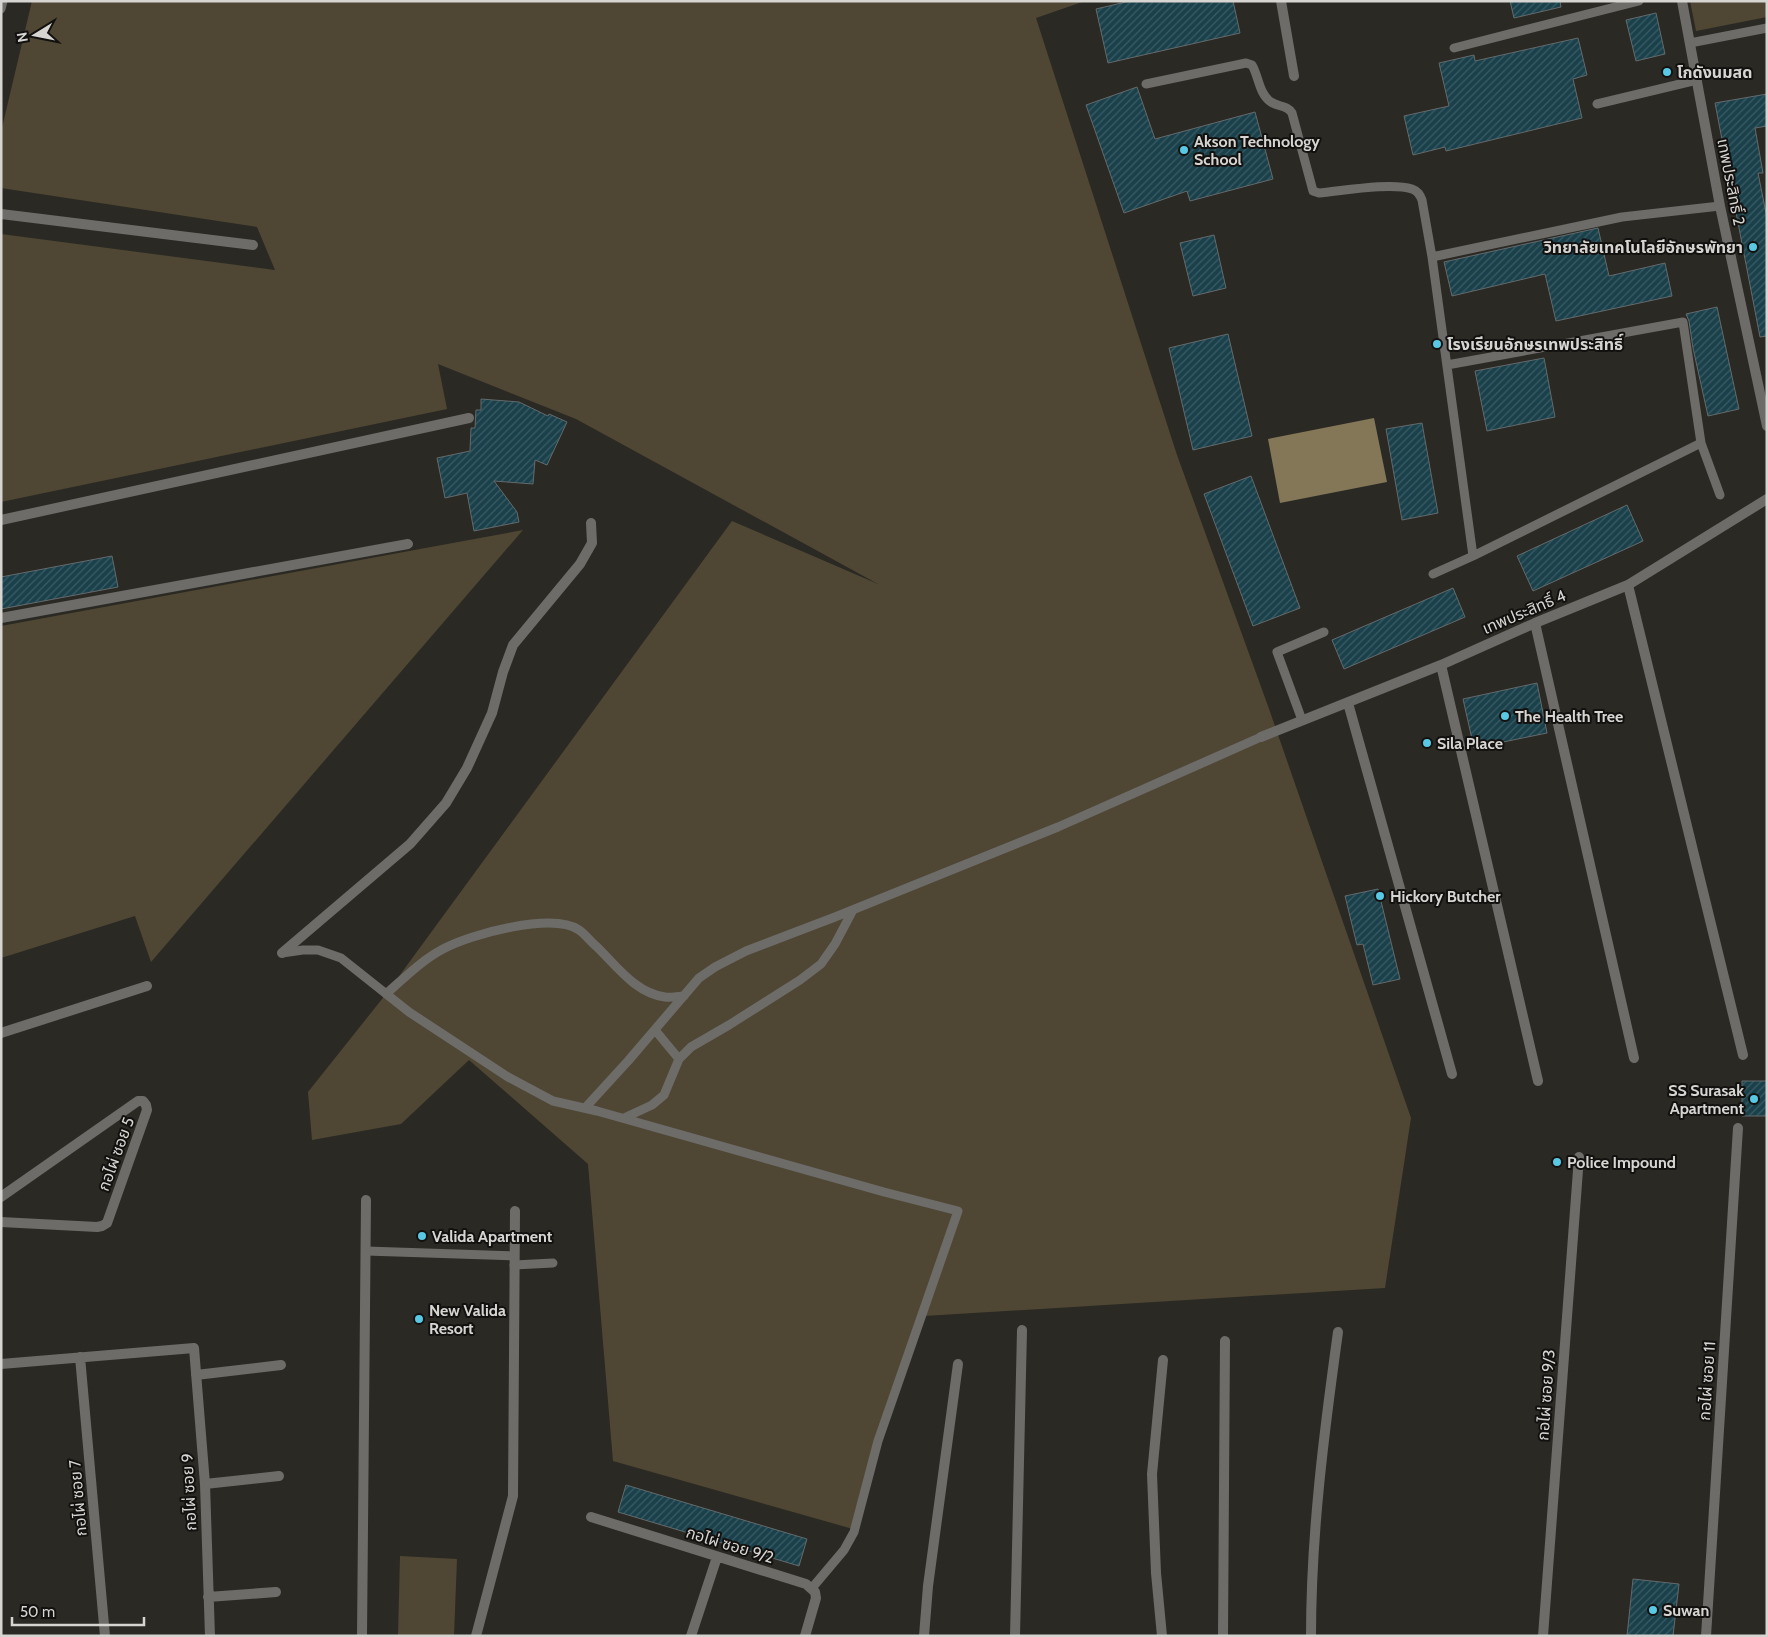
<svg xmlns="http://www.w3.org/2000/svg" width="1768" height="1637" viewBox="0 0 1768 1637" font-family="Cabin,'Noto Sans Thai',sans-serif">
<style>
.grass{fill:#4f4734}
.water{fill:#837758}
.building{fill:url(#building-hatch);stroke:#636a6c}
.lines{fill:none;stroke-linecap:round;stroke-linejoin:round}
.service{stroke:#6d6c69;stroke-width:9}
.minor{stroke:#6d6c69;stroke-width:10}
.poi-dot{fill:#59c8e4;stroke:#12110f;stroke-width:2}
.labels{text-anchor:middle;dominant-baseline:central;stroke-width:4;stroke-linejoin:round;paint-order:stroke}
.poi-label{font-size:16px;font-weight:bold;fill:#d7d5d2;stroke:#12110f;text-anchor:start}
.street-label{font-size:16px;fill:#d7d5d2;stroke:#12110f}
</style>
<defs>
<pattern id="building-hatch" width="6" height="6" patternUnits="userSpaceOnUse" patternTransform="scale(1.25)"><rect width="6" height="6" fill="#1a414b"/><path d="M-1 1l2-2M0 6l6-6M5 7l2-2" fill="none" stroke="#3b5c64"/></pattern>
</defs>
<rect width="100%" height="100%" fill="#2b2923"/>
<path class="grass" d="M32 1H1085L1036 18 1177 455 1268 706 1411 1118 1385 1288 924 1316 853 1529 613 1461 588 1164 469 1060 401 1124 312 1140 308 1092 386 994 732 521 878 584 576 419 438 364 447 409 1 502V234L275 270 257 227 1 188V132Z
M1690 1H1767V17L1696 31Z
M523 530 151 962 135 916 1 958V626Z
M400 1556 457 1559 454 1636H398Z"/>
<path class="water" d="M1374 418 1387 482 1280 503 1268 439Z"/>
<path class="building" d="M1130 1H1233L1240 33 1108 63 1096 9Z
M1510 1H1560L1561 7 1514 18Z
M1656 13 1665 54 1636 61 1626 20Z
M1578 38 1587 75 1573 79 1582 118 1446 151 1445 147 1413 155 1404 116 1449 106 1439 63 1474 55 1475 61Z
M1137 87 1155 139 1255 112 1273 179 1190 201 1187 191 1124 213 1086 105Z
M1767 94V126L1755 128 1763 173H1758L1767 218V336L1760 337 1715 103Z
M1598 228 1609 276 1665 263 1672 296 1556 321 1545 274 1452 296 1444 262Z
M1214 235 1226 288 1193 296 1180 243Z
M1717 307 1739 409 1708 416 1693 348 1689 321 1686 314Z
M1228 334 1252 436 1193 450 1169 348Z
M1544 358 1555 417 1487 431 1475 371Z
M481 399 519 402 548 416 549 414 567 422 547 465 535 460 533 484 494 481 517 512 519 522 474 531 467 493 445 498 437 458 470 451 471 428H475L476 410H481Z
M1422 423 1438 513 1402 520 1386 429Z
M1251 476 1300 608 1253 626 1204 494Z
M1627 505 1643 541 1533 591 1517 556Z
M112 556 118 587 1 609V577Z
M1453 588 1465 617 1344 669 1332 640Z
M1537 683 1547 733 1474 748 1463 699Z
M1378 889 1400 979 1373 985 1363 944 1357 945 1345 896Z
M1742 1081H1767V1116H1742Z
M626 1485 807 1539 799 1566 618 1512Z
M1633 1579 1679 1584 1673 1636H1627Z"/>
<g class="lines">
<path class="service" d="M1 9 3 1
M1690 43 1767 28
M1454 48 1639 1
M1146 84 1246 63 1252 65C1259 77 1259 94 1271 102 1278 107 1287 105 1292 113L1313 191 1319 193C1342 191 1391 182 1412 189 1418 191 1420 195 1422 200L1432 257 1473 556 1433 574
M1597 104 1697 80
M1432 257 1622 217 1720 206
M1447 365 1683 322 1701 443 1473 556
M1701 443 1720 495
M1302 720 1277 652 1324 632
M282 953 303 950H318L341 958 409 1012 508 1077 553 1101 597 1111 884 1192 958 1211 878 1441 854 1532 844 1550 812 1588
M386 994C404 978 422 960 443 949 470 934 553 912 579 930 585 934 590 941 596 946 616 965 635 993 665 997 671 998 678 996 684 996
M655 1030 679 1059
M585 1108 628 1061 699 978 715 967 746 951 835 917 1058 827 1261 737
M624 1118 652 1105 664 1095 679 1059 691 1047 729 1025 800 980 821 964 835 944 853 910
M366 1251 514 1256
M514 1265 553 1263"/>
<path class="minor" d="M1281 1 1294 76
M1682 1 1720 206 1767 426
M1 214 253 245
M1 520 469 418
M1628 585 1743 1055
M1 618 408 544
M1535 623 1634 1058
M1441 665 1538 1081
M1348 703 1452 1074
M1261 737 1441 665 1535 623 1628 585 1767 499
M282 953 410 844 446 803 467 768 492 713 503 672 513 645 580 564 592 543 591 523
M1 1033 147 986
M1 1197 138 1101H143L146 1105 147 1110 107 1223 102 1226 97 1227 1 1222
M80 1357 105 1636
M1 1364 194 1348 205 1484 210 1636
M196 1375 281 1365
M205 1484 279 1476
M591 1517 806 1584 815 1592 816 1598 805 1636
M208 1597 276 1592
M362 1636 366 1200
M476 1636 513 1496 515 1211
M691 1636 717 1557
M924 1636 928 1586 958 1364
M1015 1636 1022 1330
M1162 1636 1156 1573 1152 1474 1163 1360
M1223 1636 1225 1341
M1311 1636C1311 1534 1324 1433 1338 1332
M1543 1636 1579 1157
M1706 1636 1738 1128"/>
</g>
<g class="poi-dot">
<circle cx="1667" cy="72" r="5"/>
<circle cx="1184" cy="150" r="5"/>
<circle cx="1753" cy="247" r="5"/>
<circle cx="1437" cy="344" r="5"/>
<circle cx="1505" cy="716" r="5"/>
<circle cx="1427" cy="743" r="5"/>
<circle cx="1380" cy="896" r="5"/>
<circle cx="1754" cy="1099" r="5"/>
<circle cx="1557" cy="1162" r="5"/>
<circle cx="422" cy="1236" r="5"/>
<circle cx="419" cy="1319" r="5"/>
<circle cx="1653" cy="1610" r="5"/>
</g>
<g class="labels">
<g class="poi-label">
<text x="1677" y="72">โกดังนมสด</text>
<text x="1194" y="141">Akson Technology<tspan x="1194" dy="18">School</tspan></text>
<text x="1743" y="247" text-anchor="end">วิทยาลัยเทคโนโลยีอักษรพัทยา</text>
<text x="1447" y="344">โรงเรียนอักษรเทพประสิทธิ์</text>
<text x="1515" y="716">The Health Tree</text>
<text x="1437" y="743">Sila Place</text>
<text x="1390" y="896">Hickory Butcher</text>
<text x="1744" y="1090" text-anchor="end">SS Surasak<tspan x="1744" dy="18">Apartment</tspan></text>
<text x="1567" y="1162">Police Impound</text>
<text x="432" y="1236">Valida Apartment</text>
<text x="429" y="1310">New Valida<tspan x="429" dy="18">Resort</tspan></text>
<text x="1663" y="1610">Suwan</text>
</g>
<g class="street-label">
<text transform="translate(1731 182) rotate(79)">เทพประสิทธิ์ 2</text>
<text transform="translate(1524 612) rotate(-23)">เทพประสิทธิ์ 4</text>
<text transform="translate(116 1154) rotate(-70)">กอไผ่ ซอย 5</text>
<text transform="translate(1707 1381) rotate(-86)">กอไผ่ ซอย 11</text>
<text transform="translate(1546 1395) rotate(-86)">กอไผ่ ซอย 9/3</text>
<text transform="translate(189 1492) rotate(-93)">กอไผ่ ซอย 9</text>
<text transform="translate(78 1498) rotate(-95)">กอไผ่ ซอย 7</text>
<text transform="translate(730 1545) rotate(17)">กอไผ่ ซอย 9/2</text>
</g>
</g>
<rect width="1768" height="1637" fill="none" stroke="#d7d5d2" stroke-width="5"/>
<g transform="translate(35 35) rotate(260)" stroke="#12110f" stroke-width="4" paint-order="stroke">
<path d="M0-4L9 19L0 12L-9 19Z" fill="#d7d5d2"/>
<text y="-8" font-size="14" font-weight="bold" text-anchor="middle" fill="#d7d5d2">N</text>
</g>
<path d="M12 1617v8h132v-8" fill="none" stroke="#d7d5d2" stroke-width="2.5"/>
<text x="20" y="1617" font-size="15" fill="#d7d5d2" stroke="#12110f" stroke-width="4" paint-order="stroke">50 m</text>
</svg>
